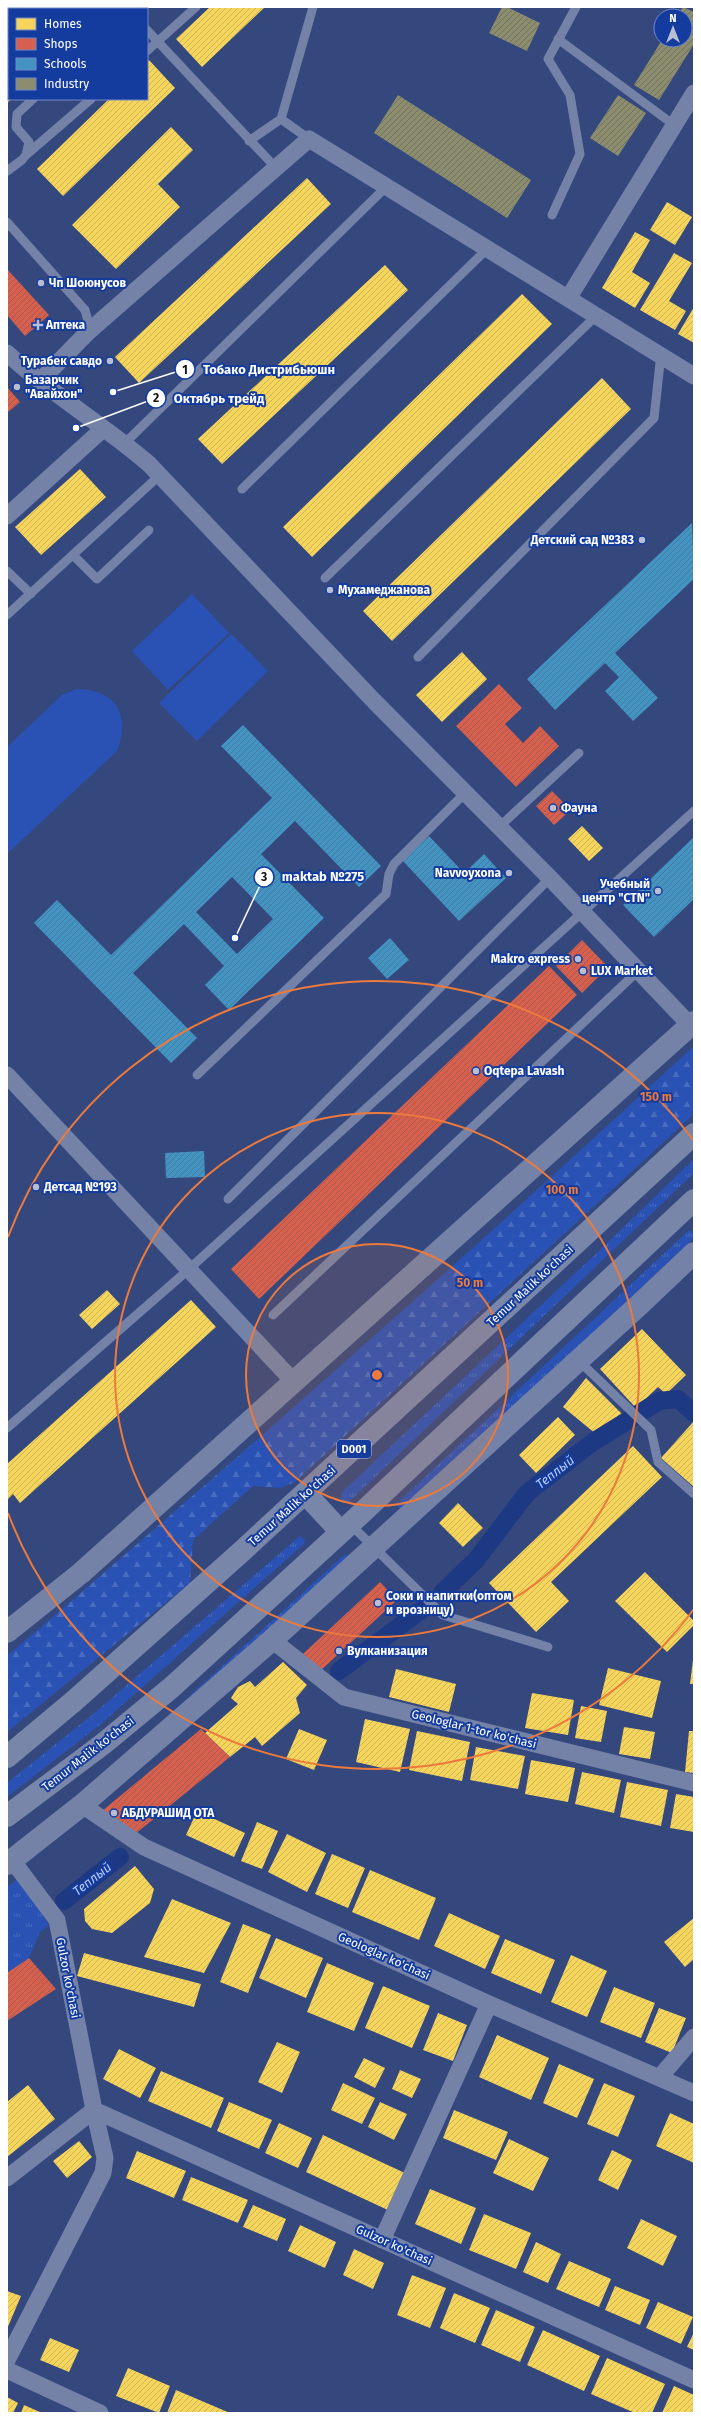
<svg xmlns="http://www.w3.org/2000/svg" width="701" height="2420" viewBox="0 0 701 2420" font-family="'Fira Sans',sans-serif">
<style>
.grass{fill:url(#grass-tufts)}
.forest{fill:url(#forest-firs)}
.pitch{fill:#2952b4}
.homes{fill:url(#homes-hatch)}
.shops{fill:url(#shops-hatch)}
.schools{fill:url(#schools-hatch);fill-rule:evenodd}
.industry{fill:url(#industry-hatch)}
.lines{fill:none;stroke-linecap:round;stroke-linejoin:round}
.canal{stroke:#1d3983;stroke-width:18}
.service{stroke:#7482a8;stroke-width:9}
.minor{stroke:#7482a8;stroke-width:17}
.tertiary{stroke:#7482a8;stroke-width:22}
.trunk{stroke:#7886aa;stroke-width:22}
.ring{fill:none;stroke:#ed7a3d;stroke-width:2}
.poi-dot{fill:#b8bfd2;stroke:#143b9e;stroke-width:1.5}
.labels{text-anchor:middle;dominant-baseline:central;stroke-width:4;stroke-linejoin:round;paint-order:stroke}
.shield{fill:#143b9e;stroke:#b8c4e2;stroke-width:1}
.shield-label{font-size:11px;font-weight:bold;fill:#fff}
.poi-label{font-size:12px;font-weight:bold;fill:#fff;stroke:#143b9e;text-anchor:start}
.street-label{font-size:12px;fill:#fff;stroke:#143b9e}
.water-label{font-size:13px;font-style:italic;fill:#b8ccfa;stroke:#143b9e}
.centre{fill:#ed7a3d;stroke:#143b9e;stroke-width:2}
.ring-label{font-size:12px;text-anchor:middle;font-weight:bold;fill:#ed7a3d;stroke:#143b9e;stroke-width:4;stroke-linejoin:round;paint-order:stroke}
.leader{fill:none;stroke:#fff;stroke-width:1.5}
.callout-dot{fill:#fff;stroke:#143b9e;stroke-width:1.5}
.mark-label{font-size:12px;text-anchor:middle;font-weight:bold;fill:#111}
.callout-label{font-size:13px;text-anchor:middle;font-weight:bold;fill:#fff;stroke:#143b9e;stroke-width:4;stroke-linejoin:round;paint-order:stroke}
</style>
<defs>
<pattern id="grass-tufts" width="24" height="20" patternUnits="userSpaceOnUse"><rect width="24" height="20" fill="#2952b4"/><path d="M3 7l-1-3M5 7V3M7 7l1-3M15 17l-1-3M17 17v-4M19 17l1-3" fill="none" stroke="#496cbf"/></pattern>
<pattern id="forest-firs" width="22" height="20" patternUnits="userSpaceOnUse"><rect width="22" height="20" fill="#2952b4"/><path d="M5 1l3.5 6h-7zM16 11l3.5 6h-7z" fill="#496cbf"/></pattern>
<pattern id="homes-hatch" width="6" height="6" patternUnits="userSpaceOnUse"><rect width="6" height="6" fill="#f6d55c"/><path d="M-1 1l2-2M0 6l6-6M5 7l2-2" fill="none" stroke="#ccb358"/></pattern>
<pattern id="shops-hatch" width="6" height="6" patternUnits="userSpaceOnUse"><rect width="6" height="6" fill="#d6604d"/><path d="M-1 1l2-2M0 6l6-6M5 7l2-2" fill="none" stroke="#a6594d"/></pattern>
<pattern id="schools-hatch" width="6" height="6" patternUnits="userSpaceOnUse"><rect width="6" height="6" fill="#4393c3"/><path d="M-1 1l2-2M0 6l6-6M5 7l2-2" fill="none" stroke="#467a99"/></pattern>
<pattern id="industry-hatch" width="6" height="6" patternUnits="userSpaceOnUse"><rect width="6" height="6" fill="#8c8c6e"/><path d="M-1 1l2-2M0 6l6-6M5 7l2-2" fill="none" stroke="#727260"/></pattern>
</defs>
<rect width="100%" height="100%" fill="#34487e"/>
<path class="grass" d="M694 1159V1173L349 1502 342 1501 341 1493 602 1248Z
M688 1231H694V1238L402 1512 396 1504Z
M300 1536 305 1540 304 1544 101 1724 7 1797V1783L92 1715Z
M344 1555 354 1556 161 1722Z
M18 1879 49 1925 40 1932 29 1958 7 1973V1887Z"/>
<path class="forest" d="M694 1046V1114L295 1482 280 1488 253 1486 193 1540 190 1583 7 1732V1656C240 1457 469 1254 694 1046Z"/>
<path class="pitch" d="M192 594 229 633 168 690 132 651Z
M231 634 268 671 197 741 159 703Z
M76 689C116 689 131 715 117 751L7 854V747L62 695Z"/>
<path class="homes" d="M51 7H98L100 9H49Z
M210 7H265L202 67 176 39Z
M9 46V99H11L7 103V48Z
M149 60 175 88 63 196 37 169 109 99H147V63Z
M171 127 193 150 158 184 180 207 116 269 72 225Z
M307 178 331 204 139 383 115 357Z
M667 202 692 217 675 245 650 230Z
M635 232 650 240 632 272 650 283 635 308 602 288Z
M674 253 692 263 669 301 686 311 675 330 640 310Z
M385 265 408 290 222 464 198 439Z
M522 294 552 324 312 557 283 527Z
M694 307V343L678 334Z
M602 378 631 409 392 641 363 611Z
M80 469 106 497 41 555 15 527Z
M462 652 487 679 442 722 416 695Z
M582 826 603 848 589 861 568 839Z
M107 1290 120 1304 92 1329 79 1315Z
M191 1300 216 1327 20 1503 13 1494 7 1500V1464Z
M642 1329 686 1375 666 1394 658 1387 636 1408 600 1369Z
M586 1378 623 1415 596 1434 563 1407Z
M558 1417 575 1435 536 1473 519 1455Z
M694 1421V1487L661 1458Z
M633 1446 662 1477 551 1582 569 1601 536 1632 489 1583Z
M458 1503 483 1528 463 1547 439 1523Z
M645 1572 694 1621V1625L667 1652 615 1601Z
M693 1660H694V1684H690Z
M283 1662 307 1685 296 1698 300 1713 262 1746 255 1737 230 1757 205 1733 238 1704 231 1698 238 1687 250 1681 255 1687Z
M608 1668 661 1681 652 1718 599 1705Z
M396 1669 456 1684 449 1712 389 1697Z
M532 1693 574 1700 568 1735 525 1728Z
M581 1706 607 1711 601 1742 575 1738Z
M365 1719 410 1729 400 1772 356 1762Z
M624 1727 655 1732 650 1759 619 1754Z
M299 1729 327 1740 314 1770 286 1759Z
M417 1731 470 1742 462 1781 409 1770Z
M689 1731H694V1773L685 1772Z
M476 1747 525 1756 518 1789 470 1780Z
M531 1760 575 1768 568 1802 525 1794Z
M582 1772 621 1780 614 1813 575 1804Z
M627 1782 668 1790 661 1826 620 1817Z
M676 1794 694 1797V1832L670 1828Z
M197 1811 245 1833 234 1857 186 1835Z
M257 1822 278 1831 262 1869 241 1861Z
M287 1834 326 1853 307 1892 268 1872Z
M332 1854 365 1868 348 1908 315 1894Z
M135 1866 154 1889 150 1903 112 1933 92 1929 85 1921 84 1909Z
M370 1870 436 1898 419 1940 352 1912Z
M172 1899 231 1923 204 1973 144 1957Z
M449 1913 500 1936 485 1969 434 1946Z
M694 1918V1959L685 1967 664 1942Z
M243 1924 271 1935 248 1993 220 1982Z
M276 1938 323 1958 306 1998 259 1978Z
M505 1939 555 1960 541 1994 491 1973Z
M84 1953 201 1984 194 2007 77 1976Z
M571 1955 607 1971 587 2017 551 2002Z
M327 1963 374 1983 354 2031 307 2012Z
M383 1986 430 2006 412 2048 365 2028Z
M614 1987 655 2003 641 2038 600 2022Z
M659 2008 686 2018 672 2053 645 2042Z
M438 2013 467 2025 453 2061 423 2050Z
M497 2035 549 2058 531 2100 479 2077Z
M277 2042 300 2052 282 2093 258 2082Z
M119 2049 156 2068 140 2098 103 2079Z
M364 2058 385 2068 375 2088 354 2077Z
M559 2064 594 2079 577 2118 543 2103Z
M400 2070 421 2079 412 2098 392 2089Z
M161 2071 224 2098 211 2128 148 2101Z
M343 2083 375 2098 362 2124 331 2110Z
M604 2083 635 2096 618 2137 587 2124Z
M28 2085 55 2119 7 2157V2102Z
M229 2102 272 2120 259 2149 217 2131Z
M380 2102 407 2114 394 2140 368 2127Z
M454 2110 508 2132 496 2160 443 2138Z
M670 2113 694 2124V2163L656 2146Z
M279 2123 312 2138 298 2168 265 2153Z
M323 2135 407 2174 390 2211 306 2172Z
M509 2139 549 2158 533 2191 493 2173Z
M79 2141 92 2157 67 2178 53 2161Z
M612 2150 632 2160 618 2190 598 2180Z
M137 2151 186 2171 174 2198 126 2178Z
M191 2177 248 2200 238 2223 182 2200Z
M430 2189 476 2208 461 2244 415 2224Z
M253 2205 286 2219 277 2241 243 2227Z
M484 2214 531 2233 516 2269 469 2250Z
M641 2219 677 2236 663 2266 627 2248Z
M300 2225 336 2242 325 2268 288 2251Z
M536 2242 561 2254 548 2283 523 2272Z
M354 2249 384 2263 373 2289 343 2275Z
M569 2261 611 2279 599 2307 556 2289Z
M412 2275 446 2288 430 2328 397 2315Z
M615 2286 650 2300 640 2325 605 2310Z
M7 2291 21 2296 7 2329Z
M454 2293 490 2308 475 2343 440 2328Z
M658 2302 693 2317 681 2344 646 2328Z
M496 2310 535 2327 520 2362 481 2345Z
M543 2330 600 2356 584 2391 527 2365Z
M694 2332V2350L687 2347Z
M50 2338 79 2350 69 2372 40 2360Z
M607 2358 665 2384 652 2413H635L591 2394Z
M128 2368 170 2386 159 2413 116 2396Z
M674 2386 694 2395V2413H662Z
M176 2390 230 2413H167Z
M7 2397 18 2403 13 2413H7Z
M24 2405 42 2413H21Z"/>
<path class="shops" d="M7 269 49 315 25 336 7 315Z
M7 387 20 402 7 413Z
M499 684 522 708 505 724 523 743 540 726 559 746 516 787 456 726Z
M552 791 571 810 554 825 536 806Z
M582 940 608 967 582 993 556 966Z
M549 966 577 995 259 1299 231 1269Z
M380 1582 397 1600 319 1672 303 1654Z
M201 1729 230 1757 135 1834 102 1811Z
M29 1958 56 1989 7 2021V1973Z"/>
<path class="schools" d="M692 523 694 579 615 653 658 698 633 721 605 691 619 677 605 663 555 710 527 679Z
M243 725 381 866 359 887 295 821 261 854 324 918 229 1010 205 985 224 966 184 924 133 973 197 1038 171 1063 34 923 57 900 111 955 272 798 221 746ZM232 877 273 919 237 954 196 912Z
M429 836 464 873 484 854 506 878 459 921 402 860Z
M694 837V899L654 937 623 905Z
M390 938 409 960 387 979 368 958Z
M204 1151 205 1177 166 1178 165 1153Z"/>
<path class="industry" d="M502 7H507L540 23 527 51 489 33Z
M683 7 694 12V44L659 100 634 85 662 40H685V16H677Z
M398 95 531 180 507 218 374 133Z
M618 95 646 113 618 156 590 138Z"/>
<g class="lines">
<path class="canal" d="M442 1593 476 1560 527 1493 593 1442 659 1401 678 1399 694 1413
M339 1671 420 1611
M64 1901 120 1857"/>
<path class="service" d="M128 9 130 7
M147 30 276 168
M558 39 674 125
M147 51 196 7
M281 119 309 139
M249 141 281 119 313 7
M26 155 91 99
M7 171 22 160 26 155 29 142 16 127 17 114 33 99
M552 215 580 154 570 95 548 59 576 7
M7 222 85 310 88 321V332
M125 443 387 186
M242 489 488 248
M73 555 97 579 149 530
M7 571 31 594
M325 578 597 315
M7 615 160 475
M418 657 654 418 661 354
M499 827 579 753
M197 1075 386 894 389 874 394 864 465 793
M228 1199 550 878
M273 1315 638 971
M579 1361 651 1430 658 1462 694 1494
M7 1428 188 1270 694 811
M350 1524 443 1615 548 1647"/>
<path class="minor" d="M569 297 694 93
M7 353C51 394 104 425 149 464L374 701 550 878 690 1025
M40 381 88 332 309 139 694 376
M7 516 103 429
M7 1075 294 1382
M272 1640 344 1697 694 1783
M82 1805 144 1847 489 2004 694 2093
M12 1860 57 1920 94 2110 694 2380
M660 2077 694 2037
M7 2178 94 2110 105 2158 103 2173 7 2360
M382 2240 489 2004
M7 2370 100 2413"/>
<path class="tertiary" d="M7 1632 81 1573 694 1022
M7 1864 82 1805 272 1640 638 1306 694 1253"/>
<path class="trunk" d="M305 1493 341 1532
M7 1757 74 1701 240 1553 694 1134
M7 1816 103 1744 172 1687 350 1524 694 1200"/>
</g>
<circle cx="377" cy="1375" r="131" fill="#ed7a3d" fill-opacity=".12"/>
<g class="ring">
<circle cx="377" cy="1375" r="131"/>
<circle cx="377" cy="1375" r="262"/>
<path d="M694 1609A394 394 0 0 1 8 1513M8 1237A394 394 0 0 1 694 1141"/>
</g>
<g class="poi-dot">
<circle cx="41" cy="283" r="4"/>
<path d="M36 319h4v4h4v4h-4v4h-4v-4h-4v-4h4z"/>
<circle cx="110" cy="361" r="4"/>
<circle cx="17" cy="387" r="4"/>
<circle cx="642" cy="540" r="4"/>
<circle cx="330" cy="590" r="4"/>
<circle cx="553" cy="808" r="4"/>
<circle cx="509" cy="873" r="4"/>
<circle cx="658" cy="891" r="4"/>
<circle cx="578" cy="959" r="4"/>
<circle cx="583" cy="971" r="4"/>
<circle cx="476" cy="1071" r="4"/>
<circle cx="36" cy="1187" r="4"/>
<circle cx="378" cy="1603" r="4"/>
<circle cx="339" cy="1651" r="4"/>
<circle cx="114" cy="1813" r="4"/>
</g>
<g class="labels">
<rect class="shield" x="337" y="1440" width="34" height="18" rx="3"/>
<g class="shield-label">
<text x="354" y="1449">D001</text>
</g>
<g class="poi-label">
<text x="49" y="283">Чп Шоюнусов</text>
<text x="46" y="325">Аптека</text>
<text x="102" y="361" text-anchor="end">Турабек савдо</text>
<text x="25" y="380">Базарчик<tspan x="25" dy="14">"Авайхон"</tspan></text>
<text x="634" y="540" text-anchor="end">Детский сад №383</text>
<text x="338" y="590">Мухамеджанова</text>
<text x="561" y="808">Фауна</text>
<text x="501" y="873" text-anchor="end">Navvoyxona</text>
<text x="650" y="884" text-anchor="end">Учебный<tspan x="650" dy="14">центр "CTN"</tspan></text>
<text x="570" y="959" text-anchor="end">Makro express</text>
<text x="591" y="971">LUX Market</text>
<text x="484" y="1071">Oqtepa Lavash</text>
<text x="44" y="1187">Детсад №193</text>
<text x="386" y="1596">Соки и напитки(оптом<tspan x="386" dy="14">и врозницу)</tspan></text>
<text x="347" y="1651">Вулканизация</text>
<text x="122" y="1813">АБДУРАШИД ОТА</text>
</g>
<g class="street-label">
<text transform="translate(530 1286) rotate(-43)">Temur Malik ko'chasi</text>
<text transform="translate(292 1506) rotate(-42)">Temur Malik ko'chasi</text>
<text transform="translate(474 1729) rotate(14)">Geologlar 1-tor ko'chasi</text>
<text transform="translate(88 1754) rotate(-38)">Temur Malik ko'chasi</text>
<text transform="translate(384 1956) rotate(24)">Geologlar ko'chasi</text>
<text transform="translate(68 1978) rotate(79)">Gulzor ko'chasi</text>
<text transform="translate(394 2245) rotate(24)">Gulzor ko'chasi</text>
</g>
<g class="water-label">
<text transform="translate(555 1472) rotate(-38)">Теплый</text>
<text transform="translate(92 1879) rotate(-38)">Теплый</text>
</g>
</g>
<circle cx="377" cy="1375" r="6" class="centre"/>
<g class="ring-label">
<text x="656" y="1101">150 m</text>
<text x="562" y="1194">100 m</text>
<text x="470" y="1287">50 m</text>
</g>
<path class="leader" d="M113 392L185 369M76 428L156 398M235 938L264 877"/>
<g class="callout-dot">
<circle cx="113" cy="392" r="4"/>
<circle cx="76" cy="428" r="4"/>
<circle cx="235" cy="938" r="4"/>
<circle cx="185" cy="369" r="10"/>
<circle cx="156" cy="398" r="10"/>
<circle cx="264" cy="877" r="10"/>
</g>
<g class="mark-label">
<text x="185" y="374">1</text>
<text x="156" y="402">2</text>
<text x="264" y="881">3</text>
</g>
<g class="callout-label">
<text x="269" y="374">Тобако Дистрибьюшн</text>
<text x="219" y="403">Октябрь трейд</text>
<text x="323" y="881">maktab №275</text>
</g>
<rect width="701" height="2420" fill="none" stroke="#ffffff" stroke-width="16"/>
<rect x="8" y="8" width="140" height="92" fill="#143b9e" stroke="#7289c5"/>
<rect x="16" y="18" width="20" height="12" fill="#f6d55c" stroke="#7289c5"/>
<text x="44" y="28" font-size="12" fill="#ffffff">Homes</text>
<rect x="16" y="38" width="20" height="12" fill="#d6604d" stroke="#7289c5"/>
<text x="44" y="48" font-size="12" fill="#ffffff">Shops</text>
<rect x="16" y="58" width="20" height="12" fill="#4393c3" stroke="#7289c5"/>
<text x="44" y="68" font-size="12" fill="#ffffff">Schools</text>
<rect x="16" y="78" width="20" height="12" fill="#8c8c6e" stroke="#7289c5"/>
<text x="44" y="88" font-size="12" fill="#ffffff">Industry</text>
<g transform="translate(673 28)"><circle r="19" fill="#143b9e" stroke="#7289c5"/>
<path d="M0-3L7 15L0 10L-7 15Z" fill="#b8bfd2"/>
<text y="-6" font-size="11" font-weight="bold" text-anchor="middle" fill="#ffffff">N</text>
</g>
</svg>
